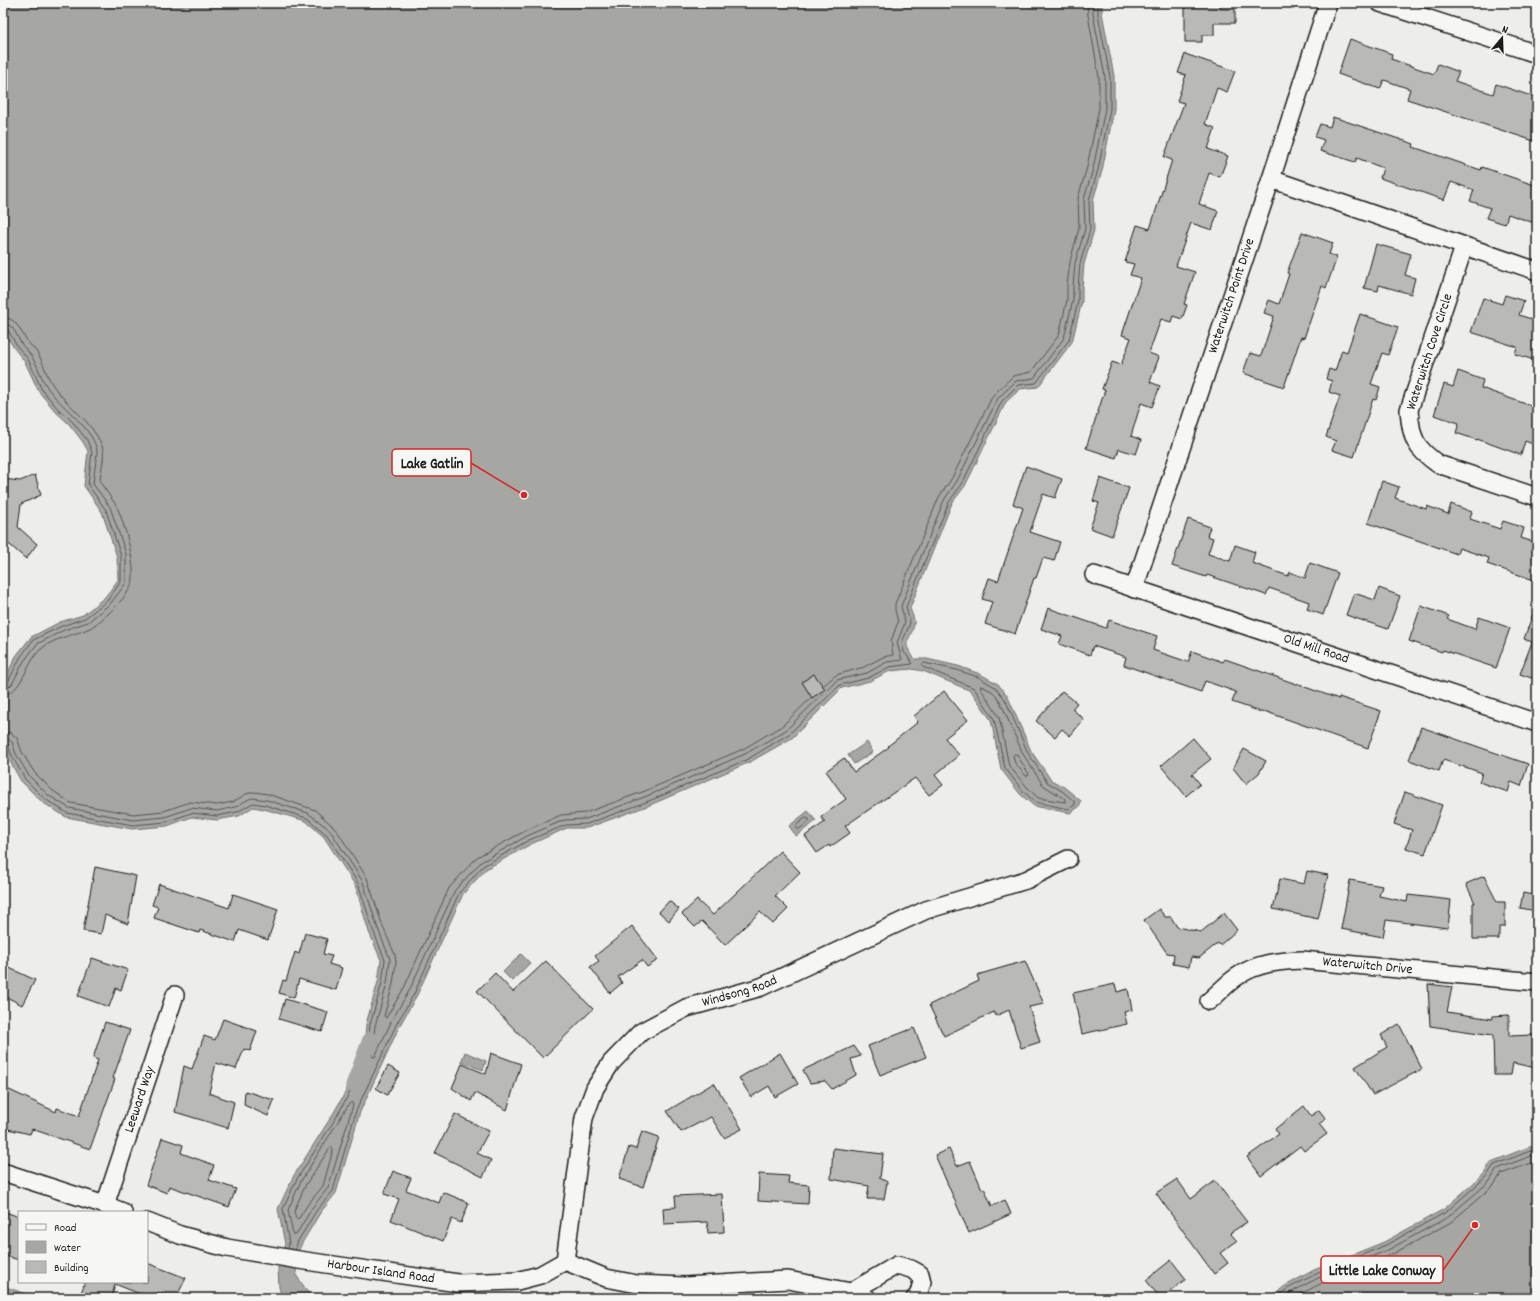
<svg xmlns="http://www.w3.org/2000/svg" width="1540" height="1301" viewBox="0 0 1540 1301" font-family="Dekko,sans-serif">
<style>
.water{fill:#a6a6a3;stroke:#6f6f6d}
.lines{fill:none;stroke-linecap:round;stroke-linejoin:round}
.shore{stroke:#535352;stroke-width:1}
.canal{stroke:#a6a6a3;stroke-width:15}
.building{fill:#b9b9b6;stroke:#1c1c1c}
.minor-casing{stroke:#1c1c1c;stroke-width:20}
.minor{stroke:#f6f6f2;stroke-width:17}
.labels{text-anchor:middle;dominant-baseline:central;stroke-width:3;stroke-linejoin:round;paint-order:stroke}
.street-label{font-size:14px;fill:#1c1c1c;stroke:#f6f6f2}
.leader{fill:none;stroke:#d62828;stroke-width:1.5}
.callout-dot{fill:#d62828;stroke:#f6f6f2;stroke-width:1.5}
.callout{fill:#f6f6f2;stroke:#d62828;stroke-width:1.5}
.callout-label{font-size:15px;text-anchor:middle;font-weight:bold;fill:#1c1c1c}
</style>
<rect width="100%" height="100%" fill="#edede9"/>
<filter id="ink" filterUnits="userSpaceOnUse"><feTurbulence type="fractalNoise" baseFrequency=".025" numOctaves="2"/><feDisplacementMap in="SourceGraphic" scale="8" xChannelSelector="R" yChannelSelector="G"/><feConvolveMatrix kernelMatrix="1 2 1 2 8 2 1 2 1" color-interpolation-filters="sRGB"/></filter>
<g filter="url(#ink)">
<path class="water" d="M3 3H1102V13L1114 76V109L1102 171 1093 200 1094 230 1084 264 1082 288V301L1072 342 1038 387 1020 389 1006 402 965 486 952 503 910 608C911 612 915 619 914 624 911 643 899 639 915 659H927L958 666 980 674 998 684 1008 697 1031 751 1051 780 1064 787 1081 801 1079 807 1070 813 1034 806 1020 794 1001 769 991 720 971 691 923 671 912 669 890 671 870 681 842 688 792 738 750 762 650 805 587 828H567L531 844 486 869 463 894 417 995 400 1025 360 1112 336 1193 320 1213 302 1243 297 1254 296 1275 312 1298H282L279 1287 278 1268 285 1244 278 1209 293 1177 333 1114 363 1061 366 1024 378 982 381 960 369 932 355 885 324 837 306 821 264 809 253 807 239 816 217 820 192 817 167 826 132 829 66 817 42 802 21 781 8 758 3 741V683L16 656 31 637 60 622 83 615 105 597 118 580 117 557 102 512 84 486 88 451 83 442 69 424 56 412 39 392 25 362 14 348 3 330Z
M867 742 873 752 854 764 848 755Z
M808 811 816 821 796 836 789 826Z
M521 954 530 963 512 981 503 972Z
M465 1052 486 1061 483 1070 461 1062Z
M1537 1146V1298H1270L1285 1286 1314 1270 1384 1242 1444 1209 1484 1174 1491 1162 1529 1147Z
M3 1286 38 1298H3Z"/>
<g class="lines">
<path class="shore" d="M3 317C17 318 19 330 26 339 29 344 34 348 38 354 44 363 46 375 52 384 67 407 91 419 102 446 106 456 100 471 100 482 105 490 111 497 116 505 124 521 137 567 132 584 127 598 102 621 90 628 76 635 52 638 40 650 27 662 21 694 3 695
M3 323C14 324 16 335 21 343 24 348 29 352 32 357 38 366 41 378 47 387 60 407 95 429 97 452L93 484 110 507 126 554V583L111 603 88 622 64 630 37 644 24 661 12 684 8 688 3 689
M3 328 8 330 17 346 28 359 42 390 59 410 72 421 87 440 92 452 88 485 106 510 121 556V581L108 600 85 618 62 626 33 640 20 658 8 682 3 684
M924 663 957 670 978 677 995 687 1005 699 1028 753 1047 782 1062 791 1075 802V805L1068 809 1035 802 1023 791 1005 768 994 719 974 688 923 667 922 665Z
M824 685 836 675 864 667 883 657 893 655 891 641 898 622 895 610V604L939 497 952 478 993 395 1013 376 1031 372 1059 335 1067 300V286L1070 262 1079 228 1078 198 1087 167 1099 108V77L1088 15 1087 3
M981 686 992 691 1000 701 1023 754 1043 785 1065 799V802L1038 798 1027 787 1009 766 999 717 981 689Z
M3 732 11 733 17 738 22 752 34 772 52 790 71 803 133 814 164 811 190 802 217 805 233 802 246 794 254 792 268 794 315 810 336 829 367 878 383 927 395 955 396 962 393 984 384 1016 386 1018 404 988 449 888 477 857 525 831 561 815 585 813 645 791 743 749 782 726 811 698
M3 738 8 739 12 742 16 754 29 776 48 795 69 808 133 820 165 817 191 808 217 811 235 807 249 799 253 798 267 800 308 813 330 830 363 882 378 929 390 959 387 984 375 1026 372 1055 373 1057H375L392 1020 409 991 455 890 481 862 527 836 564 820 586 819 647 796 745 754 786 730 837 680 867 673 887 662 902 660 897 643 905 622 901 606 944 500 957 481 998 398 1016 381 1034 378 1064 338 1073 300V287L1075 263 1085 229 1084 199 1093 169 1105 109V77L1093 14V3
M3 743 8 745 12 756 25 779 45 799 67 813 133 825 166 822 191 813 217 816 237 812 253 803 265 805 307 818 327 835 358 883 373 930 385 960 382 983 370 1025 366 1062 337 1116 297 1179 283 1209 289 1243 288 1248
M1015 754 1017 755 1029 774 1028 776H1026L1015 763 1013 756Z
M806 818 809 819V822L799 829H796V826Z
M352 1103 353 1105 328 1188 312 1208 296 1235H293L288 1210 301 1181 349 1104Z
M332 1147 333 1150 323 1186 308 1204 299 1218 296 1219 294 1211 306 1184 330 1148Z
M295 1250 298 1241 316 1211 333 1191 356 1111 397 1023 414 994 459 893 483 866 529 840 566 825 587 824 649 801 748 759 789 734 840 685 868 678 889 667 912 664V662L904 652 902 643 910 623 906 607 949 502 962 484 1002 401 1018 385 1036 383 1069 340 1078 301V287L1080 264 1090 229 1089 200 1098 170 1110 109V77L1098 14V3
M1276 1298 1287 1289 1316 1274 1386 1245 1446 1212 1486 1177 1494 1165 1530 1151 1537 1150
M1284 1298 1290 1293 1318 1278 1388 1250 1448 1217 1490 1181 1497 1169 1531 1156 1537 1155
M1293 1298 1320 1284 1391 1255 1451 1222 1494 1185 1501 1174 1537 1161"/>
<path class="canal" d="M353 1085 370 1039"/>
</g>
<path class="building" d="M1185 3H1220V9H1235V23H1214V35H1202V42H1185Z
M1350 39 1392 54 1391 59 1434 74 1438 64 1459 72 1455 81 1493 94 1496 84 1537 98V142L1407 99 1410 89 1384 80 1380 89 1338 74Z
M1185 54 1235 71 1227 92 1217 88 1205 124 1215 128 1208 149 1228 156 1220 177 1209 173 1199 204 1218 211 1212 230 1191 223 1176 266 1195 272 1184 304 1187 305 1182 319 1173 316 1171 322 1161 319 1149 353 1159 357 1150 382 1160 386 1152 407 1141 403 1131 436 1141 440 1136 454 1119 449 1116 458 1086 448 1105 390 1102 389 1112 362 1121 365 1131 338 1122 335 1141 278 1130 275 1134 264 1125 262 1137 225 1150 229 1172 160 1164 157 1184 103 1177 101 1186 75 1178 73Z
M1333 117 1414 144 1413 147 1481 170 1482 167 1537 186V224L1508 214 1505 224 1486 218 1490 208 1470 201 1474 190 1451 182 1444 200 1380 178 1383 168 1357 158 1355 162 1320 151 1324 140 1315 137 1320 124 1330 127Z
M1302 232 1333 243 1329 254 1337 257 1326 288 1322 286 1304 338 1301 337 1284 387 1243 373 1250 353 1261 356 1274 316 1264 313 1269 300 1279 304 1289 274 1287 273Z
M1376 244 1411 254 1405 275 1415 278 1411 294 1379 285 1378 291 1364 288Z
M1505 295 1524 301 1519 315 1537 321V361L1515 354 1517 347 1471 332 1483 298 1502 304Z
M1360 314 1398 327 1388 355 1382 353 1371 384 1380 387 1376 400 1373 399 1354 457 1332 450 1336 441 1326 437 1340 396 1329 392 1332 381 1326 379 1329 369 1335 371 1342 350 1347 352Z
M1458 371 1483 380 1481 388 1537 408V439L1535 445 1525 441 1521 455 1477 439V440L1456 433 1459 423 1434 415 1444 384 1453 387Z
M1026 466 1062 479 1055 498 1043 494 1030 532 1060 542 1054 561 1043 558 1036 578H1034L1015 634 985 624 992 602 982 599 989 578 998 581 1023 508 1013 504Z
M35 475 41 495 21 504 18 527 37 544 26 559 3 539V479L20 481Z
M1100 478 1129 488 1112 536 1090 528 1099 503 1093 501Z
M1382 481 1399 487 1395 498 1426 509 1427 506 1448 514 1451 504 1472 512 1470 519 1500 529 1503 521 1524 528 1521 538 1537 543V581L1487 564 1489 558 1459 548 1457 554 1368 523Z
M1188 519 1210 527 1207 536 1213 538 1208 554 1230 561 1235 545 1255 552 1252 563 1288 576 1290 572 1305 578 1310 563 1338 573 1323 615 1307 609 1309 602 1269 588 1266 595 1207 575 1206 577 1172 566Z
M1379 588 1400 596 1388 629 1346 615 1354 593 1375 600Z
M1421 606 1449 616 1447 619 1475 629 1479 617 1510 628 1496 668 1443 650 1442 652 1409 641Z
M1048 608 1106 628 1109 620 1157 636 1153 650 1188 662 1192 651 1223 662 1225 659 1339 699V697L1381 711 1368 748 1264 711V713L1232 702 1236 692 1205 681 1201 692 1124 665 1126 657 1093 646 1090 655 1059 644 1062 636 1041 629Z
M1535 608H1537V680L1520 674 1532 642 1524 639Z
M814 674 825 689 812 698 802 682Z
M944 691 968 720 945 738 959 755 935 775 943 785 929 795 915 778 845 826 850 833 830 847 829 845 817 853 805 836 825 822 821 817 846 799 826 771 844 758 854 772 889 747 888 746 918 722 914 716Z
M1062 691 1077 703 1072 709 1084 719 1070 736 1062 729 1055 737 1036 721Z
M1421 727 1528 764 1521 786 1511 782 1508 792 1479 782 1482 773 1462 766 1443 760 1439 771 1409 760Z
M1193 738 1211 759 1192 774 1200 784 1186 796 1161 766Z
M1244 749 1266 761 1259 773 1246 784 1233 768Z
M1405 792 1442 805 1425 854 1406 848 1412 830 1394 824Z
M780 851 800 872 775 896 788 909 773 924 760 912 725 945 702 921 695 927 682 914 697 900 713 915Z
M95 867 136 876 128 924 105 915 101 934 83 931Z
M1307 871 1328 875 1318 919 1273 909 1280 879 1304 884Z
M1484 876 1497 902H1505V927H1499V939H1473V903H1475L1466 884Z
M1350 880 1382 886 1379 896 1407 902 1408 895 1451 900 1448 928 1386 920 1383 937 1341 929Z
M159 884 229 908 233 894 278 909 268 940 239 930 235 942 200 930 199 933 154 918 158 907 152 905Z
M1523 893 1537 896V911L1520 908Z
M669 901 679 909 669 921 659 912Z
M1159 909 1165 917H1171L1177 927 1201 932 1224 913 1237 930 1220 945 1218 943 1199 958 1191 957 1189 967 1173 964 1174 954 1167 953 1144 920Z
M632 926 658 960 647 967 642 960 618 977 622 983 610 993 590 967 599 961 595 956Z
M305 933 327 939 323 954 332 956 329 964 342 968 336 990 299 979 294 998 279 993 283 980 286 981 295 952 299 954Z
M92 958 128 970 121 990 116 988 109 1007 78 996Z
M546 961 593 1009 543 1058 477 991 495 973 513 992Z
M1025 961 1044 1004 1029 1007 1040 1042 1021 1048 1009 1010 996 1016 994 1012 944 1036 929 1005 979 981 977 975Z
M3 965 35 980 22 1005 3 995Z
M1115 984 1117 992 1128 989 1132 1010 1124 1012 1127 1024 1082 1034 1073 993Z
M1428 984 1452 987 1447 1012 1492 1019V1016L1509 1015V1036L1534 1035 1536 1068 1513 1063 1511 1075H1494L1493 1035 1430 1026Z
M285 999 328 1012 322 1032 279 1019Z
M223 1019 257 1031 250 1051 244 1049 236 1069 216 1063 209 1093 234 1102 228 1128 175 1112 184 1066 192 1069 204 1036 215 1040Z
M105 1022 130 1030 113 1078 115 1079 90 1149 32 1129 30 1134 3 1128V1087L56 1112 57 1108 79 1116 98 1060 93 1058Z
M1399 1024 1422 1069 1373 1095 1355 1067 1387 1047 1381 1035Z
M914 1028 926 1057 880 1075 868 1046Z
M854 1046 861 1056 851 1059 856 1075 832 1089 825 1081 810 1083 803 1070Z
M491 1053 521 1064 507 1110 475 1093 471 1101 452 1088 462 1064 486 1074Z
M780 1053 798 1084 775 1097 769 1086 751 1097 739 1078Z
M388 1066 400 1073 387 1095 376 1088Z
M714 1083 742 1129 724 1138 711 1117 681 1132 667 1111Z
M245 1091 274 1100 268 1116 244 1105Z
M1304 1106 1311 1116 1319 1110 1326 1119 1319 1124 1327 1134 1304 1151 1300 1146 1261 1176 1247 1157 1279 1134 1275 1129Z
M455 1114 489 1131 477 1153 491 1160 483 1177 435 1153Z
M642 1131 659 1137 643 1187 619 1179 629 1147 636 1149Z
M162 1138 183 1145 181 1153 214 1165 209 1180 236 1189 229 1207 169 1186 167 1193 146 1185Z
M833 1148 883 1154 880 1178 887 1182 884 1199H867L869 1186 831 1179Z
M949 1149 957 1166 970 1161 982 1189 984 1188 992 1206 1005 1200 1011 1214 969 1233 935 1155Z
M393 1171 411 1178 406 1190 439 1203 443 1192 469 1203 461 1223 452 1219 443 1241 391 1220 399 1199 384 1194Z
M759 1174 789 1176 788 1183 809 1185 808 1204 758 1201Z
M1177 1179 1191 1199 1215 1181 1247 1222 1230 1233 1237 1241 1220 1253 1228 1263 1214 1274 1156 1193Z
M722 1194 724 1232 708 1233 707 1222 664 1224 663 1208 676 1207 675 1196Z
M3 1211 19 1217V1260L3 1255Z
M1171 1260 1186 1279 1162 1298H1160L1146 1280Z
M147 1263 186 1278 176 1298H172L158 1292 156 1298H150L115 1284 112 1298H98L81 1293 85 1282H147Z"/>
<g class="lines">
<defs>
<g id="minor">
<path d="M1380 3 1537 54"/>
<path d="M1271 179 1537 271"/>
<path d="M1464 247 1409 410C1411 438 1415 448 1438 464L1537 497"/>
<path id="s1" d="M1094 575 1537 723"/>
<path id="s2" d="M1134 589 1271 179 1328 3"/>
<path id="s3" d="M1209 1001C1219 993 1228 982 1238 976 1257 963 1279 961 1302 960L1537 982"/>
<path d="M3 1172 105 1205 123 1212"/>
<path id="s4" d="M105 1205 175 995"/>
<path id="s5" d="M147 1222 180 1235 227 1248 299 1260 458 1283 517 1281 540 1275 565 1261"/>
<path id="s6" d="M565 1261 584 1118 595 1088 611 1063 641 1032 686 1008 761 987 926 910 1026 880 1068 859"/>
<path d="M565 1261 606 1278 637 1284 684 1286 788 1280 851 1292 867 1298"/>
<path d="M851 1292 897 1265 911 1269 920 1274 922 1282 918 1296 915 1298"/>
</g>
</defs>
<use href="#minor" class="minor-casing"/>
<use href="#minor" class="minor"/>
</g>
</g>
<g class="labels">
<g class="street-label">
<text stroke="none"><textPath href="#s2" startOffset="309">Waterwitch Point Drive</textPath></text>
<text transform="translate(1430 352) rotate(-72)">Waterwitch Cove Circle</text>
<text stroke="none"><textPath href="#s1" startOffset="234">Old Mill Road</textPath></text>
<text stroke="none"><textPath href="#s3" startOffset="171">Waterwitch Drive</textPath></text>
<text stroke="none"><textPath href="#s6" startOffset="356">Windsong Road</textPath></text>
<text stroke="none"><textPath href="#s4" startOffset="111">Leeward Way</textPath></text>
<text stroke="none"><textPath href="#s5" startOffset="240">Harbour Island Road</textPath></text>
</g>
</g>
<path class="leader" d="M524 495L471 463M1475 1225L1443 1270"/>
<g class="callout-dot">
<circle cx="524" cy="495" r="4"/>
<circle cx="1475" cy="1225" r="4"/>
</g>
<g class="callout">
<rect x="392" y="449" width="79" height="27" rx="4"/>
<rect x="1321" y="1256" width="122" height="27" rx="4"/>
</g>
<g class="callout-label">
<text x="432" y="468">Lake Gatlin</text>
<text x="1382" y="1275">Little Lake Conway</text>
</g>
<rect width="1540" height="1301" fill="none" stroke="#f6f6f2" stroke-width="16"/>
<rect x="8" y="8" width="1524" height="1285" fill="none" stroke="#1c1c1c" stroke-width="1.5" filter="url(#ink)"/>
<rect x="18" y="1211" width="130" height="72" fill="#f6f6f2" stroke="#9f9f9c"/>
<rect x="26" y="1224" width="20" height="6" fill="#f6f6f2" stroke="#9f9f9c"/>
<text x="54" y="1231" font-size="12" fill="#1c1c1c">Road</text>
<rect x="26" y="1241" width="20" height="12" fill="#a6a6a3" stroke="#9f9f9c"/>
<text x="54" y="1251" font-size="12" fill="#1c1c1c">Water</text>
<rect x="26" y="1261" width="20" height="12" fill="#b9b9b6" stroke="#9f9f9c"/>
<text x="54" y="1271" font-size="12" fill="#1c1c1c">Building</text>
<g transform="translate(1502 38) rotate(19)" stroke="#f6f6f2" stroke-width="3" paint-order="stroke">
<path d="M0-3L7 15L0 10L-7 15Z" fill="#1c1c1c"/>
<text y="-6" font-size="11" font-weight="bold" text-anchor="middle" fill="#1c1c1c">N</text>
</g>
</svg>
